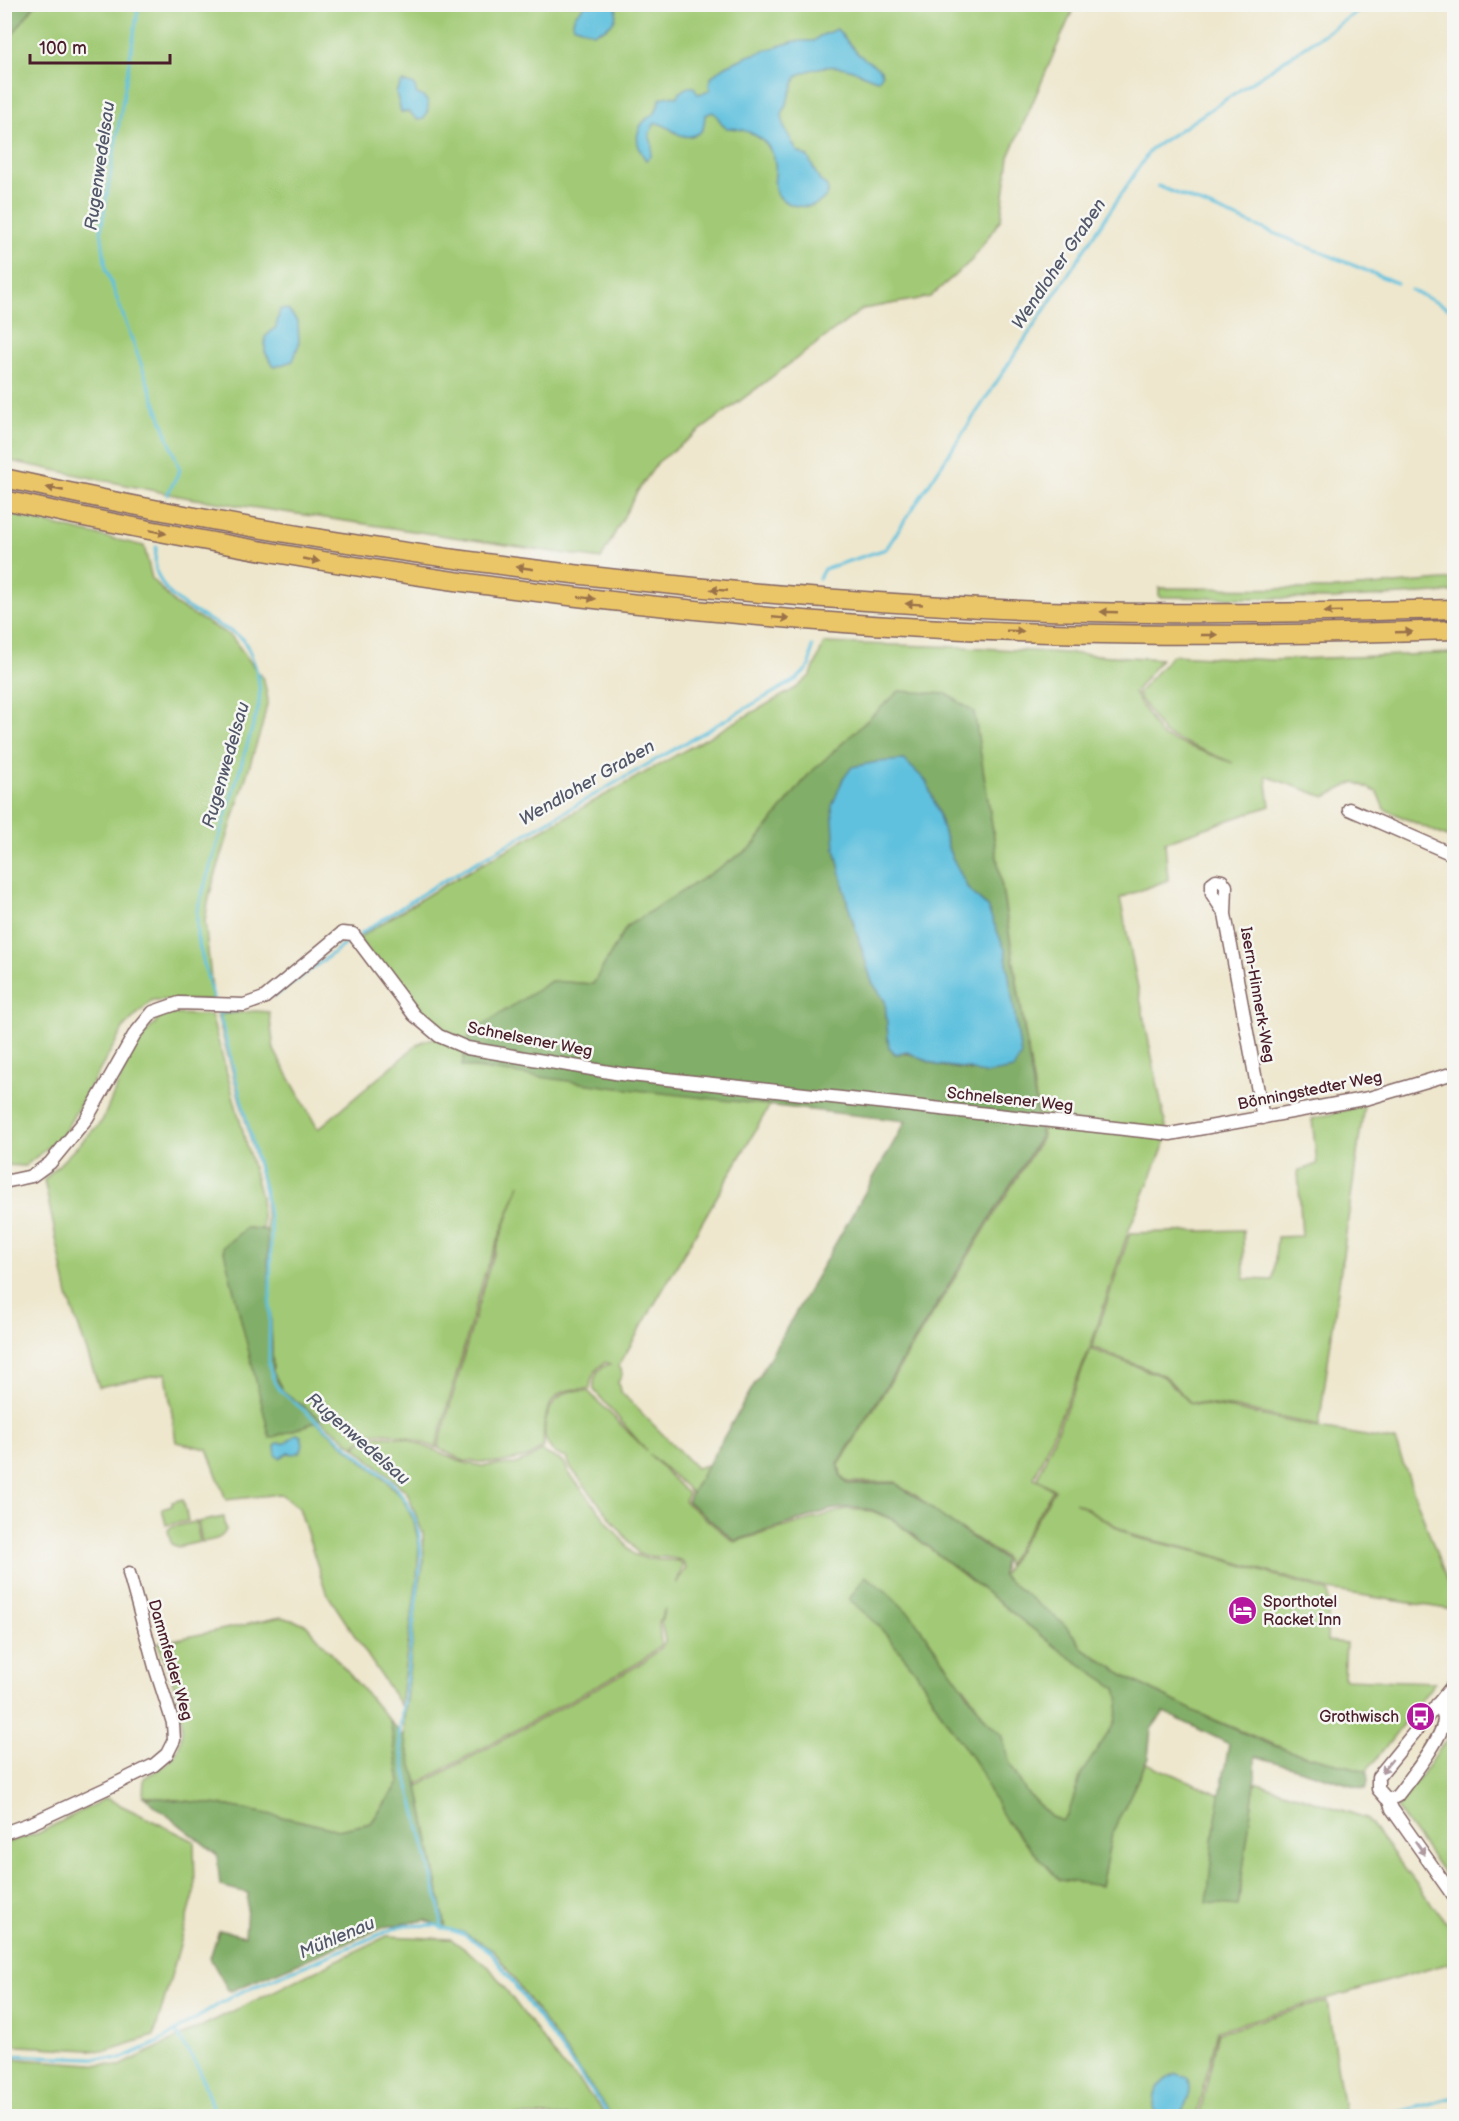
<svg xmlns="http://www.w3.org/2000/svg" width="1459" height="2121" viewBox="0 0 1459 2121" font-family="'Balsamiq Sans',sans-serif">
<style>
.green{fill:#a2ca76;stroke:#767450;stroke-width:1.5}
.forest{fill:#81ae67;stroke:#666649;stroke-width:1.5;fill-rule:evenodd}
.water{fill:#60c1de;stroke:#557084;stroke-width:1.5}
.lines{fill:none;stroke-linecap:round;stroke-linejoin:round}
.stream{stroke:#60c1de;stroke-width:3}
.minor-casing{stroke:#836564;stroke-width:15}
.highway-casing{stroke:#836564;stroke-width:21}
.minor{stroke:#fff;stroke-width:12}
.highway{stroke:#ebc669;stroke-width:18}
.oneway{fill:#9a724a}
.oneway2{fill:#ae9aa0}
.labels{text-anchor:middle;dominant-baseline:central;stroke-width:5;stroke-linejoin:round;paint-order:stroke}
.street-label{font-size:16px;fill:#4a1f2b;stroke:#f6f6f2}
.poi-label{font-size:16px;fill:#4a1f2b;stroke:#f6f6f2;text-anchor:start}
.water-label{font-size:18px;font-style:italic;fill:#52586a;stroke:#f6f6f2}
</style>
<rect width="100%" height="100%" fill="#f6f6f2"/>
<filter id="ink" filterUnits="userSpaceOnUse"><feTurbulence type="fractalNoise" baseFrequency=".0167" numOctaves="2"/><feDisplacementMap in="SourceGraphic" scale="12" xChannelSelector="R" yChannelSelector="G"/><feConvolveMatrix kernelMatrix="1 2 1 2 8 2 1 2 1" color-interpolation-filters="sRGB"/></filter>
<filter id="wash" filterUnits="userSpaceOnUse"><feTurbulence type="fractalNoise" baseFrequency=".008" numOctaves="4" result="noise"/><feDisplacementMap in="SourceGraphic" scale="24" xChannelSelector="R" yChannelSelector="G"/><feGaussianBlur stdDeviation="1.35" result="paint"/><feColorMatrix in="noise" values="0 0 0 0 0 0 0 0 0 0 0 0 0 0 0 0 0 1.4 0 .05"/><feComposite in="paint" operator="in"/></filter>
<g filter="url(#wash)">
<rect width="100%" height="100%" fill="#eee7cd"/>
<path class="green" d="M35 4 1075 5 1009 157 1001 219 972 260 930 297 863 309 658 462 637 492 601 559 189 498 5 460 4 41 9 39Z
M4 513 144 546 152 579 176 605 231 636 264 680 268 700 262 726 210 893 205 920 213 1000H152L125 1026 62 1136 25 1166 4 1165Z
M1454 579V592L1331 599 1159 597V588L1335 589Z
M824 643 965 647 1161 659 1134 693 1161 736 1233 763 1164 734 1137 694 1172 655 1274 660 1454 653V840L1384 809 1377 792 1355 782 1325 797 1266 776 1270 806 1165 842 1168 880 1120 898 1167 1132 1039 1118 974 712 809 774 751 848 626 928 593 984 551 981 467 1045 441 1034 416 1013 358 938 439 888 796 688 811 675Z
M255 1011 269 1012 274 1050 318 1129 418 1044C437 1032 447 1042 465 1051L462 1066 770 1105 618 1367 621 1369 622 1375 618 1382 620 1391 696 1468 707 1465 691 1494 686 1487 649 1454 688 1494 684 1501 734 1542 846 1509 871 1511 893 1520 1065 1654 1116 1688 1119 1701 1115 1723 1102 1746 1068 1815 1063 1821 1051 1817 1026 1792 1010 1764 1001 1734 987 1721 965 1688 849 1599 878 1625 915 1670 945 1719 981 1771 988 1789 1101 1886 1112 1833 1146 1763 1221 1795 1214 1831 1238 1906 1255 1782 1366 1818 1454 1933V1962L1218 2030 1196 2116H612L494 1951 463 1932 446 1929 418 1786 643 1663 663 1645 665 1641 661 1622 665 1608 659 1622 661 1644 642 1661 417 1784 404 1737V1718L417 1599 424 1561 423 1534 407 1492 355 1447 367 1437 386 1436 405 1438 465 1463 482 1466 515 1464 529 1459 541 1451 564 1462 568 1472 633 1554 647 1559 679 1561 683 1566 676 1584 686 1568 682 1561C669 1555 654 1559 639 1554L570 1467 567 1458C530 1450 545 1399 568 1392 574 1390 582 1391 588 1391L647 1451 594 1390C593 1377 598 1367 610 1364L606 1362C595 1369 591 1376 590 1389 583 1389 572 1388 565 1391 545 1399 542 1428 544 1447L528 1457 499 1463 464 1461 438 1448 486 1277 520 1184 484 1276 436 1448C419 1441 382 1426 365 1436 361 1439 357 1443 354 1446L283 1391 273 1372 265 1194 217 1015Z
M163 1014 211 1015 261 1197 263 1229 246 1228 270 1438 316 1422 387 1482 402 1497 414 1522 419 1545 417 1578 400 1705 326 1592 299 1508 281 1494 226 1500 207 1449 176 1442 166 1373 99 1387 68 1296 44 1180 102 1121 134 1047Z
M1364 1105 1319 1426 1237 1408 1190 1402 1165 1376 1092 1347 1130 1233 1243 1230 1244 1279 1273 1280 1277 1237 1302 1236 1298 1171 1317 1164 1312 1119Z
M1041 1121 1168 1136 1128 1232 1090 1348 1034 1478 1053 1490 1007 1565 1004 1557 942 1517 917 1496 902 1488 896 1482H847L841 1475 839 1465 1043 1136Z
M1091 1349 1164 1377 1190 1403 1232 1409 1319 1428 1395 1441 1449 1587 1454 1610 1329 1590 1203 1552 1132 1535 1075 1502 1133 1537 1203 1553 1329 1592 1327 1641 1346 1643 1344 1679 1435 1682 1367 1771 1292 1752 1198 1713 1132 1680 1082 1648 1076 1638 1002 1576 1055 1490 1037 1479Z
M183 1499 188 1521 166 1525 162 1509 172 1506V1502Z
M224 1517 226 1530C221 1540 213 1540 202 1542L198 1522Z
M196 1522 200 1542 178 1547 171 1544 168 1530 171 1527Z
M281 1617 306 1624 390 1721 400 1782 371 1823 338 1830 301 1821 228 1806 143 1796 144 1778C151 1773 162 1769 168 1763 199 1734 170 1675 158 1643Z
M1454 1693V1888L1397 1809 1449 1736 1452 1721 1450 1699Z
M106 1798 194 1841 195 1892 154 2036 106 2051 5 2045V1843L39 1833Z
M387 1936 451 1939 489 1967 562 2065 577 2079 607 2116H5V2058L120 2066Z
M1327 2001 1345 2116H1199L1219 2032Z"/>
<path class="forest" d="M5 4 35 5 9 39 5 41Z
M899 691 947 694 974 712 1041 1136 838 1464 840 1475 847 1484 896 1483C903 1491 911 1493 919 1499 946 1521 975 1540 1004 1559L1002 1576 1064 1624 1076 1638 1082 1648 1132 1680 1198 1713 1264 1742 1292 1752 1367 1771 1368 1782 1365 1789 1255 1756V1782L1238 1906 1207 1903 1214 1831 1229 1744 1164 1712 1151 1729 1148 1758 1112 1833 1101 1886 1059 1880 1007 1822 988 1789 981 1771 945 1719 915 1670 878 1625 849 1599 865 1576 886 1591 911 1615 987 1721 1001 1734 1010 1764 1026 1792 1051 1817 1062 1821 1068 1815 1081 1774 1115 1723 1119 1701 1116 1688 1065 1654 894 1520 872 1510 848 1507 830 1510 735 1541 687 1501 906 1121 610 1087 462 1066 470 1033 551 981 593 984 627 926 751 848 809 774ZM926 781 938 812 949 851 968 889 987 907 1004 950 1021 1057 985 1074C969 1069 952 1069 937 1065 920 1060 914 1051 895 1054L889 1048 885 1001 872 982 848 905 835 848Z
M246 1228 267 1230 273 1372 283 1391 320 1418 316 1422 270 1438 223 1247Z
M390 1721 404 1737 418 1786 446 1929 426 1920 384 1927 231 1991 228 1990 210 1958 219 1930 245 1936 248 1893 220 1886 217 1855C193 1834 167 1816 143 1796L228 1806 301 1821 338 1830 371 1823 400 1782Z"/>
<path class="water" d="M585 5H616C619 22 608 29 593 33L573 25C572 15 579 12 585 5Z
M837 29 858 54 881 70 882 75 878 80C869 78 863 74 855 71 835 63 816 66 797 76L782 115 784 127 797 151 808 157 820 181 826 185 828 191C822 211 789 211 778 195 771 184 777 174 775 163 771 139 748 128 726 128 719 123 719 116 713 112L705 115C704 125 705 131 695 135 678 142 670 123 655 123L649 134 652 144 651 156 646 160C632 141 635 124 655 113L661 98 670 96 677 97C681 90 686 86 694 87L698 94 710 91 709 84 712 76 726 66 748 56 782 45 796 41H814L820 36Z
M402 82C415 84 414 84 417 94 431 98 430 108 424 119L418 120 409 112H401L396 92Z
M280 309 288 310 298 322 299 344 293 361 274 367 265 352V337L276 327Z
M904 760 926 781 938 812 949 851 968 889 987 907 1005 950 1021 1056 1013 1069 985 1074 969 1069 937 1065 907 1052 895 1054 889 1048 885 1001 872 982 848 905 835 848 832 806 843 779 852 767 877 762Z
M297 1434 301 1436C305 1448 302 1456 288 1453L280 1458 276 1456 275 1446 277 1443H285Z
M1454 1760V1834C1446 1819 1453 1816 1451 1801 1449 1780 1439 1782 1454 1760Z
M1176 2074 1188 2077C1193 2089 1188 2103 1181 2113L1164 2115 1155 2113C1151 2094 1159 2081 1176 2074Z"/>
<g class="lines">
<path class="stream" d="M139 4 101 230 106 269 180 470 167 495
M1158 186 1397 283
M1411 290 1454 311
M156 547C156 554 154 564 156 570 167 608 215 619 243 639 255 660 263 685 258 709L197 911V937L213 998
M819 578 824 569 886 549 1151 149 1369 4
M360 934 433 887 797 679 810 666 812 646
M275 996 348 942
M236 1010 219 1013 266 1196 271 1230 269 1366 275 1384 283 1393 392 1483C414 1508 421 1528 421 1561L399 1737 408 1782 440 1908 442 1928
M176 2032 200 2071 215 2116
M4 2055 120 2059 157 2043 234 1995 400 1926 435 1925 463 1934 490 1951 610 2116
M1385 2116 1454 2097"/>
</g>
</g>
<g filter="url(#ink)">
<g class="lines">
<defs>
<path id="minor" d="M1349 809 1454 855
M1225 914 1212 894V883L1216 880 1222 881 1226 886 1225 914 1263 1118
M4 1182 32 1176 50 1163 87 1118 134 1035 153 1012 179 1003 244 1005 264 998 342 933 353 934 414 1015 439 1036 467 1048 621 1074 1170 1134 1369 1098 1454 1073
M1437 1704C1442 1709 1444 1714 1444 1720 1442 1740 1409 1780 1397 1796L1391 1799 1386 1798 1378 1789V1777L1454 1684
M1388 1799 1392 1809 1454 1897
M4 1833 34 1822 105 1789 154 1765 167 1754 174 1740 173 1723 155 1667 129 1573"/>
<path id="highway" d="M4 478C332 551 665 593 1000 609 1151 616 1303 613 1454 609
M4 500C272 559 543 599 817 621 1029 638 1242 637 1454 630"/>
</defs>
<use href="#minor" class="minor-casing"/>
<use href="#highway" class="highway-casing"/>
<use href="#minor" class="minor"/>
<use href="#highway" class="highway"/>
</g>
<defs><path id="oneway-solid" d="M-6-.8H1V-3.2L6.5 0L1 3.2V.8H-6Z" transform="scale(1.5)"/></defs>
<g class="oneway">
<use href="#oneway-solid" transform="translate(55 489) rotate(-169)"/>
<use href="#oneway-solid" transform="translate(158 532) rotate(12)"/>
<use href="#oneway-solid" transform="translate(311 560) rotate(10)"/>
<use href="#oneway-solid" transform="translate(525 568) rotate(-172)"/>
<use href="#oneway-solid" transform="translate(719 590) rotate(-175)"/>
<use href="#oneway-solid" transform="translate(587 598) rotate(7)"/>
<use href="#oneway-solid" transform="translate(914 604) rotate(-177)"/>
<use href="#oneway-solid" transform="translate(1109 612) rotate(-178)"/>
<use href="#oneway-solid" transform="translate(1333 612) rotate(178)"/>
<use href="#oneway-solid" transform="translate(781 618) rotate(5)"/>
<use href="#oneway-solid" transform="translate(1015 631) rotate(2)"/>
<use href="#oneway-solid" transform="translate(1404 632) rotate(-2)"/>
<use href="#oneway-solid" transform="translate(1209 635)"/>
</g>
<g class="oneway2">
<use href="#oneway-solid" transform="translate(1387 1766) rotate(129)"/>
<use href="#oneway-solid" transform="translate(1420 1848) rotate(55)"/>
</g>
</g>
<defs>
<symbol id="hotel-disc" viewBox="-11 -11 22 22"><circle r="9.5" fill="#b5179e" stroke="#f6f6f2"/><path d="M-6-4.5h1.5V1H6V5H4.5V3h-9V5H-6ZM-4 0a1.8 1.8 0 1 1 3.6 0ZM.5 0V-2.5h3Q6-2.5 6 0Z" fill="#fff"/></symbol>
<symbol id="bus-disc" viewBox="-11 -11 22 22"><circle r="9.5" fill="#b5179e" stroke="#f6f6f2"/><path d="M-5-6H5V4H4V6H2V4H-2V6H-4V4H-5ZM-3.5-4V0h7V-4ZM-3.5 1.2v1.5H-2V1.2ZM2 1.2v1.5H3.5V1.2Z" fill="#fff"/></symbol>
</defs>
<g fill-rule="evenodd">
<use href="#hotel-disc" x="1226" y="1594" width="33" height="33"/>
<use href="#bus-disc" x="1404" y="1700" width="33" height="33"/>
</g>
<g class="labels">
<g class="street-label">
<text transform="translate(1257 995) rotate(80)">Isern-Hinnerk-Weg</text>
<text transform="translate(530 1040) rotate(11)">Schnelsener Weg</text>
<text transform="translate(1310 1091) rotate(-11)">Bönningstedter Weg</text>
<text transform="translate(1010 1100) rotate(6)">Schnelsener Weg</text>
<text transform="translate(170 1660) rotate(74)">Dammfelder Weg</text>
</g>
<g class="poi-label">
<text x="1263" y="1602">Sporthotel<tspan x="1263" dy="18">Racket Inn</tspan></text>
<text x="1399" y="1717" text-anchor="end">Grothwisch</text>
</g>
<g class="water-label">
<text transform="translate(100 166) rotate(-82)">Rugenwedelsau</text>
<text transform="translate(1059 264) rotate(-56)">Wendloher Graben</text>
<text transform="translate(226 765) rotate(-74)">Rugenwedelsau</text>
<text transform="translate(587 783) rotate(-30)">Wendloher Graben</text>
<text transform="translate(358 1439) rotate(41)">Rugenwedelsau</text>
<text transform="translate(337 1938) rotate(-23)">Mühlenau</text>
</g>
</g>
<rect width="1459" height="2121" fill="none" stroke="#f6f6f2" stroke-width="24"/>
<path d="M30 54v9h140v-9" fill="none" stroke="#4a1f2b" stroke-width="3"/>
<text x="39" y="54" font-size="18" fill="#4a1f2b" stroke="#f6f6f2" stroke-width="4.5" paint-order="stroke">100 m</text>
</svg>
